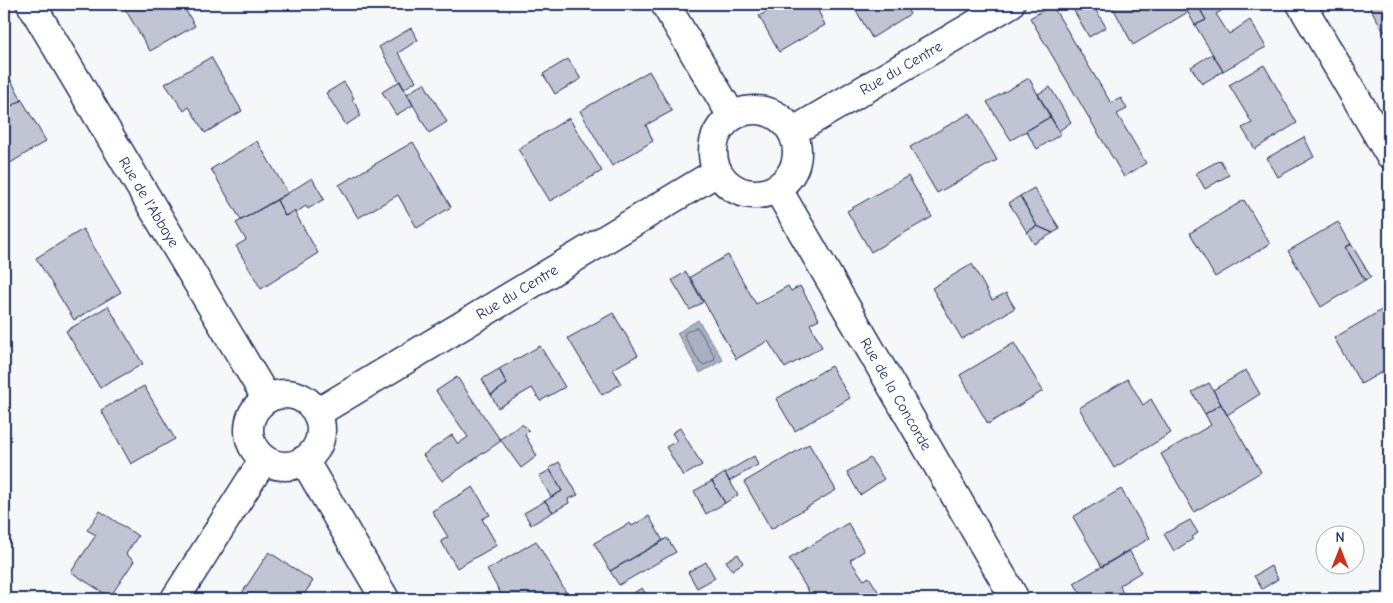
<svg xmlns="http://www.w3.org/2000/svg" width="1393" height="603" viewBox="0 0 1393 603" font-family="'Comic Neue',sans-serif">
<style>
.water{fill:#a9b0c1;stroke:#707c99}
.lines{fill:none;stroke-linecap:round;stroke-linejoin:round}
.shore{stroke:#546386;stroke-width:1}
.building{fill:#c0c4d3;stroke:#1b2f5e}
.minor-casing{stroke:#1b2f5e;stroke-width:31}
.minor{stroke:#fff;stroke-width:28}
.labels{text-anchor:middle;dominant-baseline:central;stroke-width:4.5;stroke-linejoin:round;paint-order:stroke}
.street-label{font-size:15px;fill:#1b2f5e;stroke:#fff}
</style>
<rect width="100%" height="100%" fill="#f6f7f9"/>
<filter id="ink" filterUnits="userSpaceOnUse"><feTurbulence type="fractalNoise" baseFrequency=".02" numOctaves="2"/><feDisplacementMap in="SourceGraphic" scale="10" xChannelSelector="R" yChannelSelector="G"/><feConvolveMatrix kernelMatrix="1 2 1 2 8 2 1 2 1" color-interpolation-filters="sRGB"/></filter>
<g filter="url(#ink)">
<path class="water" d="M698 320 723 360 700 373 677 333Z"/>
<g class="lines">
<path class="shore" d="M695 328H698L715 357 714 360 704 365 701 364 684 336 685 333Z"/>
</g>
<path class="building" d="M122 4H182L195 26 150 51Z
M780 4H815L825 25 779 52 759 16Z
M861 4H904L910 14 872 38 854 7Z
M1070 4H1092L1106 27 1089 37Z
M1111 4H1183L1188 12 1133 45Z
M1183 4H1197L1206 20 1195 25Z
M1197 4H1233L1216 14 1229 34 1250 20 1266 47 1223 71 1195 25 1206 20Z
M1373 4H1389V28L1384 32 1369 6Z
M1052 5 1111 103 1121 98 1127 109 1117 114 1146 163 1124 177 1030 18Z
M411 28 418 40 398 53 416 81 404 89 379 47Z
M1212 54 1223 71 1202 84 1191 67Z
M211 57 242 111 205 133 189 107 184 111 165 84Z
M568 59 581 79 555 94 543 74Z
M1264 65 1297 123 1255 149 1242 128 1252 123 1229 85Z
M4 68 22 100 4 110Z
M649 71 672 111 646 125 653 141 612 166 580 111Z
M1029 78 1050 117 1011 140 987 102Z
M400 81 413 105 396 115 382 92Z
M344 82 354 98 352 100 359 109 360 116 346 125 326 93Z
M424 83 447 122 429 133 407 94Z
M1050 87 1071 122 1059 131 1038 94Z
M22 100 46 141 4 167V110Z
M970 113 997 160 937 193 910 147Z
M1050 117 1061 134 1037 149 1026 131Z
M569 118 602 171 550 201 518 149Z
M1304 137 1314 157 1278 177 1267 158Z
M257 141 288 193 241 220 211 169Z
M413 142 451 207 417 228 398 195 358 218 339 185Z
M1220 160 1229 175 1205 189 1196 173Z
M908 176 932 217 871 252 847 211Z
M312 178 324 199 308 209 306 206 295 213 294 211 285 216 277 200Z
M1034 188 1060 229 1053 233 1037 226 1020 196Z
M1020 196 1037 226 1027 232 1009 203Z
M277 200 285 216 294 211 318 253 261 289 236 246 246 240 236 223Z
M1244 200 1270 244 1215 277 1190 233Z
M1338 222 1351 244 1345 247 1365 280 1321 307 1288 251Z
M1037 226 1053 233 1034 244 1027 232Z
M83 229 121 292 74 320 36 258Z
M1351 244 1371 277 1365 280 1345 247Z
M728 255 756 304 788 286 791 291 800 286 819 319 810 324 822 347 785 368 768 341 736 359 690 277Z
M972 264 992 300 1006 293 1015 308 962 339 932 288Z
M686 272 703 302 690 310 672 280Z
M108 306 143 364 100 388 66 331Z
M1385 308 1389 316V368L1361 384 1334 338Z
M613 313 638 355 613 369 621 384 602 395 568 338Z
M1014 343 1043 391 988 424 960 375Z
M540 346 565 387 540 401 532 388 498 408 491 395 507 384 499 369Z
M831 366 850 398 795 431 776 399Z
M499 369 507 384 491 395 482 379Z
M1246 370 1260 394 1227 415 1213 390Z
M457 377 501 441 442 481 423 455 452 435 458 444 468 437 436 391Z
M1128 379 1143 405 1151 399 1171 433 1114 468 1079 408Z
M1209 383 1221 404 1205 414 1192 392Z
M144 386 175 439 131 464 101 410Z
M1221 404 1261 472 1194 512 1161 454 1211 425 1205 414Z
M522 424 529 431 525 435 537 456 521 468 500 439Z
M680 428 702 465 683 476 666 447 677 441 672 433Z
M809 444 836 490 771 529 744 482Z
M754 456 758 465 729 481 725 473Z
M870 458 884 479 860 495 847 472Z
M559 462 578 495 568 499 569 503 553 512 545 501 562 491 549 468Z
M550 470 562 491 551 497 539 476Z
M725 473 738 495 725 503 712 481Z
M712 481 725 503 706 514 694 491Z
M473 487 490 515 482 519 497 545 457 568 441 541 448 537 432 511Z
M1121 489 1150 538 1102 567 1073 517Z
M545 501 553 512 531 525 524 513Z
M100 511 138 536 126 554 134 561 110 597 71 572 96 535 87 530Z
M649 516 663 541 610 571 594 543 630 523 632 526Z
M1190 520 1198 533 1192 537 1193 539 1174 551 1164 534Z
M848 523 864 551 850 560 864 580 869 577 883 599H813L789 559Z
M667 538 676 552 619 585 610 571Z
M536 541 567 594 559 599H504L487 570Z
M1129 550 1141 572 1120 585 1123 594 1115 599H1084L1074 583Z
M269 552 313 581 301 599H238Z
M738 554 743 563 732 570 726 561Z
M706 562 715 578 697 588 688 572Z
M1271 566 1278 579 1262 589 1254 576Z
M642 588 649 599H623Z"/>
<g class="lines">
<defs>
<path id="minor" d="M31 4 267 399
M665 4 732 116
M1301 4 1389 154
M713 152a42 42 0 1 1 84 0a42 42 0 1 1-84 0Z
M792 132 1010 4
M777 188 1015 599
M249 430a36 36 0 1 1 72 0a36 36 0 1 1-72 0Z
M317 413 717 172
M304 460 385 599
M175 599 264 459"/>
</defs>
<use href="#minor" class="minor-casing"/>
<use href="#minor" class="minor"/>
</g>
</g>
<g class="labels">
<g class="street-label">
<text transform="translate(901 68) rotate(-30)">Rue du Centre</text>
<text transform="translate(149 202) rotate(59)">Rue de l'Abbaye</text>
<text transform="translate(517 292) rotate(-31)">Rue du Centre</text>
<text transform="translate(896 394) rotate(60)">Rue de la Concorde</text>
</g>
</g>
<rect width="1393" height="603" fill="none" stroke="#fff" stroke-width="20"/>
<rect x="10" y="10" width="1373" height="583" fill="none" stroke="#1b2f5e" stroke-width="2" filter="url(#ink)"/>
<g transform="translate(1340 550)"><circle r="24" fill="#ffffff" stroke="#a4acbf"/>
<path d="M0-4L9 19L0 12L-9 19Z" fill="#c8321e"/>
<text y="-8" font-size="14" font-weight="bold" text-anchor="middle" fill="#1b2f5e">N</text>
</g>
</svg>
